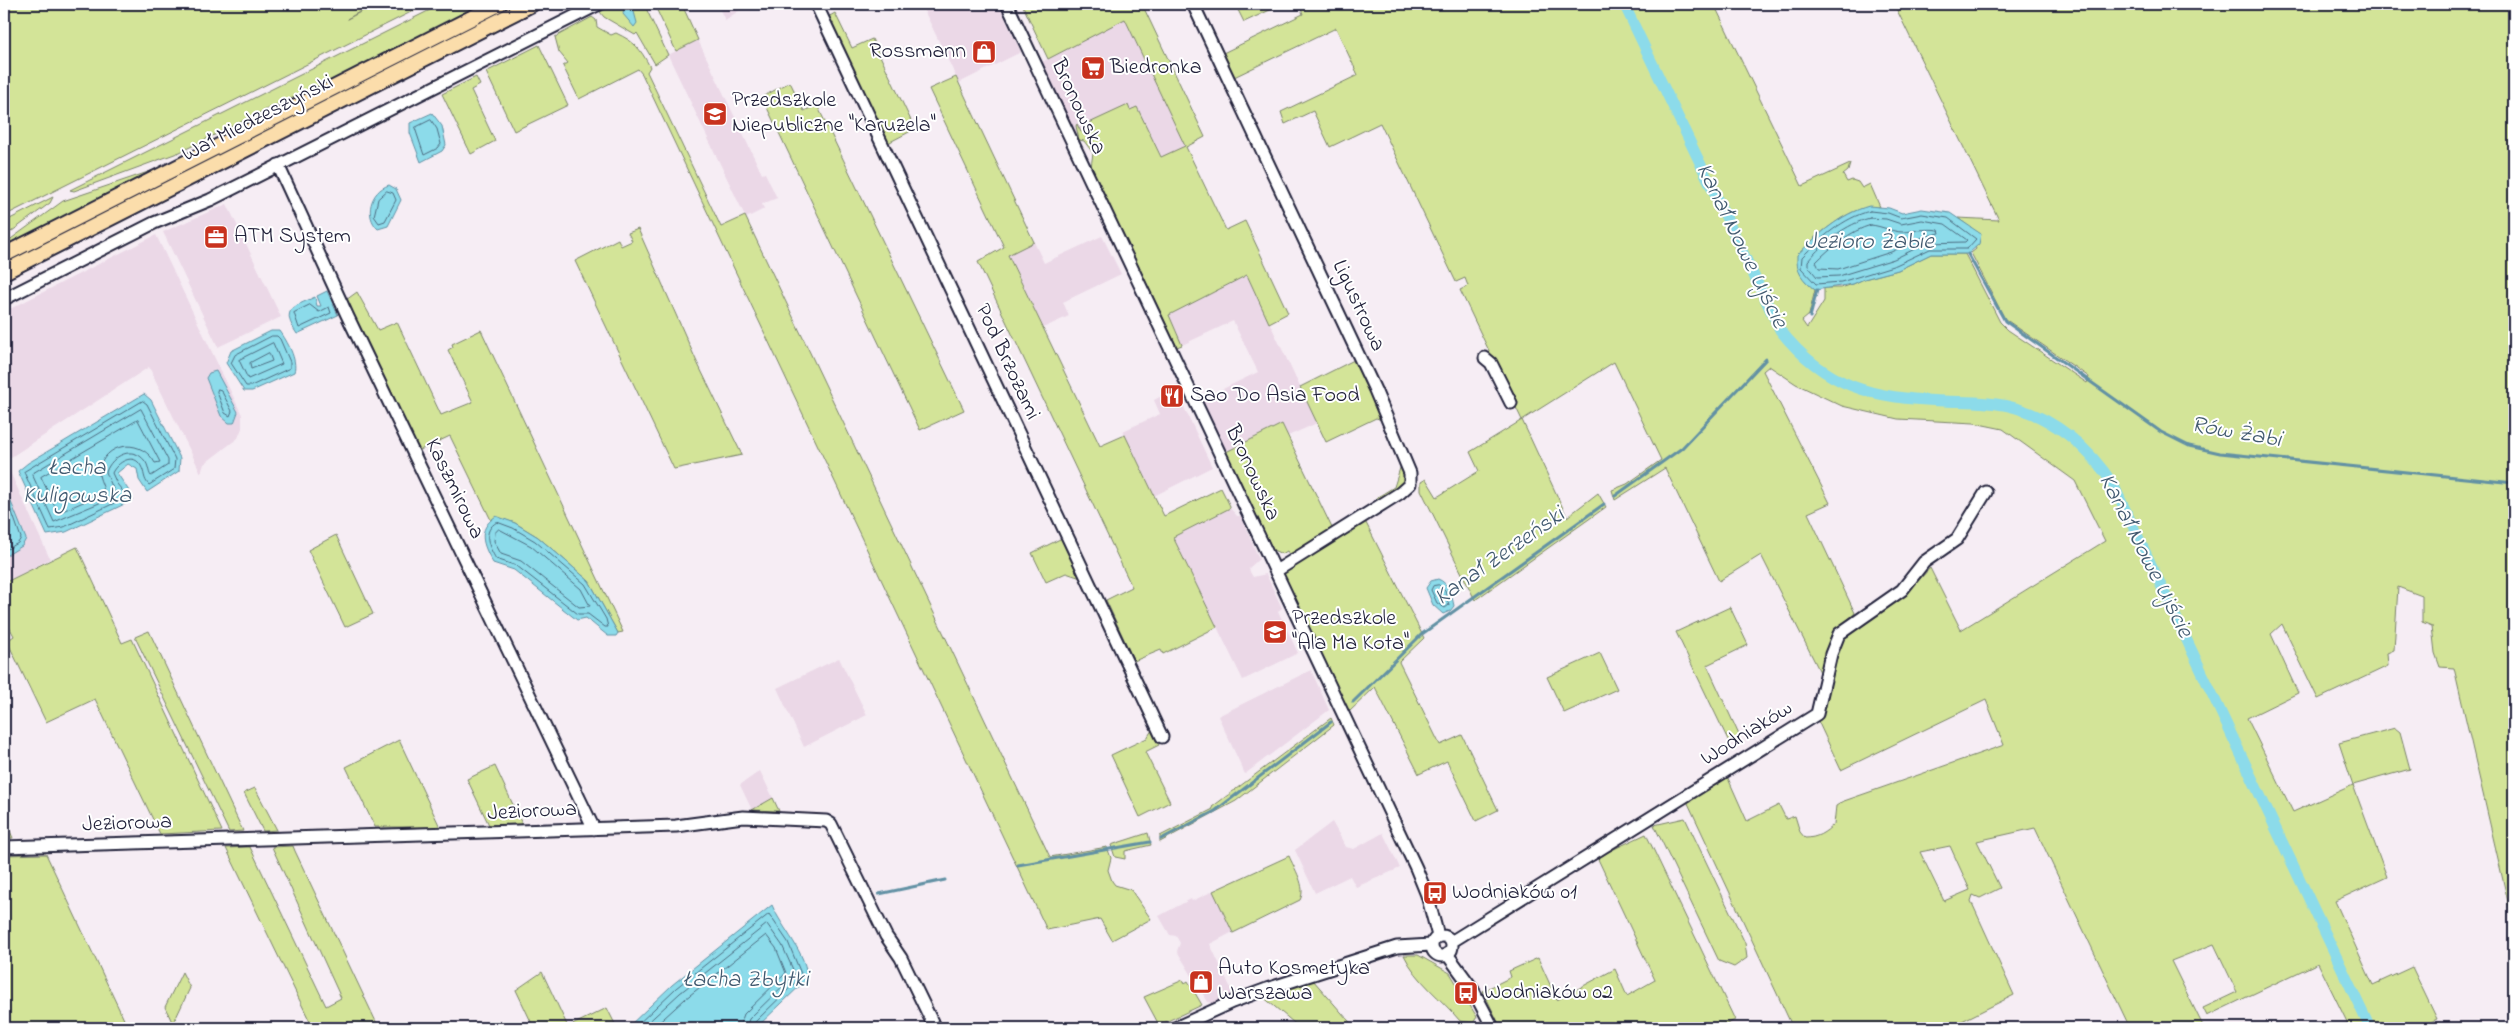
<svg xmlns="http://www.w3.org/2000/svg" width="2518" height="1032" viewBox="0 0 2518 1032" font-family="'Indie Flower',sans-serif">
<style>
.built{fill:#ebd8e7}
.green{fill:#d3e498;stroke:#7a836a;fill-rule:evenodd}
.water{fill:#8cdbea;stroke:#6291a4}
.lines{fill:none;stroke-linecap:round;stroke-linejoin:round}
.shore{stroke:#4c6c81;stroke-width:1}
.stream{stroke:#6291a4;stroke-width:3}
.canal{stroke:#8cdbea;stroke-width:11}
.minor-casing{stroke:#22223b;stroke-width:15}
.major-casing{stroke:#22223b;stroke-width:18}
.minor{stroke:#fff;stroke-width:11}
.major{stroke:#fbddab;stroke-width:14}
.labels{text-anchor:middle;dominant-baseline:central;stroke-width:4;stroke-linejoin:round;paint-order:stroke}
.poi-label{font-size:22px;fill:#22223b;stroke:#fff;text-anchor:start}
.street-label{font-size:22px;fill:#22223b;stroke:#fff}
.water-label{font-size:24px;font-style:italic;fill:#425a70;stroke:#fff}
</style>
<rect width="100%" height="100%" fill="#f6edf4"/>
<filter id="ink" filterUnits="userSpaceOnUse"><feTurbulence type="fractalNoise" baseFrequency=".02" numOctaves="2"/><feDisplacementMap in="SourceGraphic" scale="10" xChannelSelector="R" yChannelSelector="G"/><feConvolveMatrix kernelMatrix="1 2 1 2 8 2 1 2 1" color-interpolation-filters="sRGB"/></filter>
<g filter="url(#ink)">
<path class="built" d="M717 4H749L725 20Z
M921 4H998L1021 52 959 83Z
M1125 18 1185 146 1162 158 1137 107 1077 136 1042 62Z
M698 40 762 174 765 173 777 198 762 204 764 209 746 218 668 55Z
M227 204 281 317 218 347 163 232Z
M156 235 242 415V428L238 438 204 464 201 473 149 367 5 461 50 559 4 583V312Z
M1102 236 1121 274 1063 302 1069 316 1043 328 1008 254 1034 242 1044 263Z
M1247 275 1317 423 1288 436 1282 424 1226 452 1202 399 1258 372 1233 321 1182 345 1169 315Z
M1178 384 1186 400 1183 405 1212 467 1154 496 1123 431 1160 414 1154 400 1169 392 1168 389Z
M1230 508 1237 516H1241L1259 559 1249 568 1250 572 1253 577 1266 574 1282 608 1278 611 1298 653 1243 680 1173 537Z
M839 658 867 715 804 747 777 688Z
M1311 670 1329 710 1245 774 1218 716Z
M760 771 773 798 752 810 740 785Z
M1332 822 1346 847 1354 849 1383 833 1400 868 1356 887 1350 876 1315 893 1295 850Z
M1213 891 1233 932 1210 944 1234 995 1212 1003 1208 1002 1177 951 1180 943 1176 936 1170 935 1159 916 1191 899 1192 901Z"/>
<path class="green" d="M4 4H373L347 19 376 4H427L4 216Z
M442 4H485L330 82 269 108 180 152 74 191 70 190Z
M617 4H644L668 55 655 64 637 33 635 35 604 17 600 12Z
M654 4H693L684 9 698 40 676 51Z
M1027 4H1142L1205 137 1186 147 1226 230 1245 221 1288 313 1269 323 1247 275 1169 315 1182 345 1177 347 1091 167 1093 153 1084 141 1079 140 1076 126 1077 124 1081 132 1088 128 1087 124 1128 105 1130 110 1137 107 1161 157 1185 146 1125 19 1048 59 1023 6Z
M1240 4H1283L1244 22 1236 6Z
M1299 4H1714L1802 186 1850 164 1848 171 1843 175 1847 182 1852 180 1858 182 1862 188 1870 184 1880 207C1854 205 1835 223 1815 237L1805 281 1815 290 1809 315 1802 321 1807 328 1824 301V288H1841L1853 284 1864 279 1898 270 1931 254H1965L2000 322 2008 330 2087 383 2089 377 2005 319 1971 253 1976 249 1967 225 1958 218 1999 220 1894 4H2514V928L2454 668 2440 667 2435 653 2432 626 2422 622V596L2398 587 2394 650 2387 653 2388 666 2318 699 2282 624 2271 634 2298 693 2247 718 2293 812 2353 785 2339 743 2395 728 2400 732 2410 769 2353 785 2387 877 2335 901 2373 985 2412 967 2437 1019 2418 1028H2350L2318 963 2207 1016 2203 1008 2237 992 2214 944 2171 961 2204 1028H2130L2035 828 1977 841 2000 888 1980 898 1973 895 1971 901 2014 995 1948 1028H1793L1687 801 1727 776 1747 821 1779 805 1786 819 1795 816 1800 832 1805 838C1817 838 1825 833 1834 824L1836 806 1844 801 2004 745 1986 700 1841 770 1818 721 1821 718C1827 690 1829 654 1848 632L1910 590 1930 568 1961 630 2105 541 2075 481 2003 429 1974 423 1898 419 1842 406 1796 384 1769 366 1763 371 1830 503 1808 513 1855 613 1831 635 1820 672 1761 555 1719 581 1665 468 1615 500 1612 490 1627 484 1661 460 1614 362 1522 420 1567 517 1598 493 1606 507 1475 600 1421 490V482L1426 479 1437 497 1479 471 1470 452 1522 420 1460 290 1468 286 1465 278 1456 282 1380 123 1330 147 1313 111 1285 124 1281 112 1358 75 1336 28 1232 78 1221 54 1303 14ZM1950 846 1970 890 1944 901 1920 852Z
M835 13 852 48 872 39 915 129 888 143 828 17Z
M592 17 596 20 597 27 611 35 616 33C635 42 640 48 650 67L647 72 721 227 745 216 1050 857 1107 847 1111 858 1108 870 1112 881 1115 885 1131 890 1151 919 1112 940 1100 919 1047 930 642 74 638 69 579 99 563 66 568 63 559 52 555 37Z
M539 45 568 105 514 131 486 72Z
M476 77 480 85 471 90 495 141 471 154 442 94Z
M956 77 1034 242 1008 255 1100 446 1125 435 1164 516 1221 488 1230 506V508L1173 537 1217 627 1163 654 1161 650 1134 661 1106 600 1132 587 978 262 1004 247 929 89Z
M790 82 804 111 817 105 964 410 920 430 762 97Z
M154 170V171L4 248V244L63 201Z
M53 197 50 203 4 237V222Z
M638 229 696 360 742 455 674 469 575 261 618 239 621 246 632 241 628 233Z
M357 292 378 330 397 322 441 415 473 402 448 350 453 347 452 344 481 330 623 632 618 633 589 581 538 537 515 523 496 517 491 520 450 436 418 451 346 300Z
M1356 359 1382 420 1376 418 1326 442 1300 387Z
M1282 424 1333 530 1291 557 1287 551 1282 554 1273 550 1226 452Z
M1401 465C1412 483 1391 494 1377 500L1376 498 1394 487Z
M1365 521 1424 638 1399 662 1440 745 1462 735 1498 810 1476 821 1447 761 1419 774 1375 687 1349 712 1283 572Z
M336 535 373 614 345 627 308 550Z
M1062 538 1081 578 1066 573 1046 582 1032 553Z
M77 547 122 643 132 639 222 831 160 834 95 699 46 722 7 641 14 636 4 617V583Z
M1730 607 1748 645 1707 665 1740 737 1729 742 1676 632Z
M149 631 243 831 229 832 135 637Z
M1600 653 1617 689 1564 713 1547 677Z
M1331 718 1334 725 1236 801 1160 842V836L1213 809 1212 807Z
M1152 730 1159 745 1145 752 1170 802 1140 817 1111 755 1147 738Z
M399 740 440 827H375L346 767Z
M495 766 522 824 489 825 467 779Z
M255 788 277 830 263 831 244 793Z
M773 798 779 811 752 810Z
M4 817 13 838H4Z
M1685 818 1745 943 1747 958 1734 967 1719 961 1654 825Z
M1148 833 1151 845 1125 851V859L1115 857 1111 845Z
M1646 834 1735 1020 1718 1028H1501L1483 991 1511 977 1509 971 1538 958 1557 1000 1615 969 1627 996 1655 980 1597 857Z
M293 846 295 851 379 1028H313L226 848 250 847 326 1006 341 998 272 847Z
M46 854 128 1028H4V855Z
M1289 856C1294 868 1307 887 1300 900L1233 933 1213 891Z
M1404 955H1418L1450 973 1477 1017 1473 1023 1460 1021C1441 998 1417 982 1404 955Z
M182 972 190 988 173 1024 165 1007Z
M542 972 568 1027 607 1008 617 1028H534L516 990Z
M1183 980 1185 983 1188 981 1202 1005 1159 1025 1144 997Z
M1313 980 1355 1028H1300L1262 996Z"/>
<path class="water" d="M627 4 633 8 637 23 634 27 623 14 624 6Z
M432 113 442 126 446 145 442 151 421 162 410 133V123Z
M389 185 396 189 401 200 388 226 378 229C364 216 370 191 389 185Z
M1869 206 1889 208 1902 213 1922 209 1950 213 1981 234 1979 244 1968 254H1931L1898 270 1864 279 1853 284 1815 290C1802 279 1796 273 1797 255 1818 235 1840 214 1869 206Z
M327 291 338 315 297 334C280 309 293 307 315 297L317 306H321L317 296Z
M271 331H280C287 341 298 360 294 372L252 391H244L226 363 231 351Z
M216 371 238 412 234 423H229L221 416 206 378 209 373Z
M144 394 151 400 180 458 179 471 147 492 139 480 137 469 128 464 117 473 131 494 133 500 66 532 47 535 18 471 28 463Z
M4 497H9L26 539 22 546 4 557Z
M496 516 515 523 538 537 589 581 618 633 616 636H608L586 618 577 620 514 570 493 563C483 545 476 530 496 516Z
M1438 579C1449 583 1452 596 1454 606L1450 611 1443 614 1433 605 1426 588 1431 581Z
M772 905C781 927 808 955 807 979L756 1028H627L672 985Z"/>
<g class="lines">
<path class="shore" d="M431 120 437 129 441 144 438 148 424 155 415 128Z
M387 191 393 193 396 200 385 221 379 223 374 216 378 199Z
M1870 211 1888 213 1901 218 1922 214 1948 218 1976 239 1967 249H1930L1896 265 1841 282 1816 284 1801 268 1802 257C1821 238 1843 218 1870 211Z
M1870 218 1886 219 1901 224 1922 220 1945 224 1967 240 1965 242 1927 243 1894 259 1839 276 1817 277 1808 266V261C1824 242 1846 224 1870 218Z
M1871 225C1882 226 1892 232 1903 232 1916 231 1925 228 1939 230L1940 233 1923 237 1891 252 1838 269 1819 268 1816 262C1831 247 1850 231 1871 225Z
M310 305 319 312 329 307 331 313 299 328 294 313Z
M272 336H277L280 339 290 362V368L251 386H246L231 363 235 355Z
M273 343 282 364 248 379 239 360Z
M269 353 272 361 251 369 250 363Z
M218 389 221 390 232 411 230 416 225 413 217 392Z
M143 401 147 404 175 459 174 469 149 485C143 479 145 473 141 466 134 452 117 462 112 473L117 484 126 495 125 498 64 527 50 529 24 472Z
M141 409 168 460V465L151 476C148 472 149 466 145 461 133 445 112 455 106 472L116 496 54 522 32 474Z
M138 420 160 462 155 463C143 440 110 440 100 466 96 477 104 484 104 493L58 513 41 477Z
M4 501 12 512 21 538 18 543 4 551
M497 522 513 528 535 541 585 584 606 619 608 627H605L588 614H578L517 566 496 559C489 547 481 531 497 522Z
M499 529 531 546 581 589 590 606 579 607 521 561 501 554 494 541 495 533Z
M1439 585 1445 591 1449 605 1445 608 1437 603 1431 590 1433 586Z
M634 1028 676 988 769 914 788 942 802 976 754 1023 753 1028
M642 1028 680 993 767 924 782 945 795 974 749 1019 746 1028
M653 1028 685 999 766 935 776 948 786 973 744 1014 739 1028"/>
<path class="stream" d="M1968 254 2005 321 2161 432 2189 446 2220 453 2514 483
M1810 317 1817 290
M1615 496 1682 448 1766 359
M1353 702 1422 634 1604 504
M1161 839 1215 811 1331 722
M1018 865 1150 842
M879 894 945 880"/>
<path class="canal" d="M1624 4 1780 330C1826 388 1873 398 1943 401 1965 402 1987 401 2008 406 2053 416 2090 448 2114 486L2370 1028"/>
<defs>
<path id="minor" d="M816 4 1162 737
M1007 4 1416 868 1427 895 1438 936
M1193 4 1375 390 1410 473V484L1400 493 1276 571
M278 165 347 315 594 829
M4 299 154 223 210 200 599 4
M1485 358 1491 363 1511 403
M4 847 676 826 743 817 826 821 831 824 886 936 901 958 935 1028
M1432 946a10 10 0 1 1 20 0a10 10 0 1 1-20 0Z
M1451 942 1817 714 1831 654 1839 634 1902 590 1924 562 1957 539 1986 492
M1447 954 1472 988 1493 1028
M1175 1028 1232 1002 1267 989 1397 947 1431 945"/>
<path id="major" d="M4 255 499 4
M4 272 532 4"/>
</defs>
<use href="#minor" class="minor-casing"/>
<use href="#major" class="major-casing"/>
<use href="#minor" class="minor"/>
<use href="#major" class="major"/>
</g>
</g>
<defs>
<symbol id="shop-square" viewBox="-11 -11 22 22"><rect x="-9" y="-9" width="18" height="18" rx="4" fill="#c8321e" stroke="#fff"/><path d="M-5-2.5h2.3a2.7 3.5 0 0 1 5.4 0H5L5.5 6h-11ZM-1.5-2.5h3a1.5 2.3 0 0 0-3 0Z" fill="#fff"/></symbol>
<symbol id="supermarket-square" viewBox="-11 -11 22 22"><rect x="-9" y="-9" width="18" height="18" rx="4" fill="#c8321e" stroke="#fff"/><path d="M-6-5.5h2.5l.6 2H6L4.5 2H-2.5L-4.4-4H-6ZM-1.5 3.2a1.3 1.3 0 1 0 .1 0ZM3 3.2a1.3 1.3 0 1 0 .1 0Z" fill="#fff"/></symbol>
<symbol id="school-square" viewBox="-11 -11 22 22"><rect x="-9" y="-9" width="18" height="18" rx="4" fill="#c8321e" stroke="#fff"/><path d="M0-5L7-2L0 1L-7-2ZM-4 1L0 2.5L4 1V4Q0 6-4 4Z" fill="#fff"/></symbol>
<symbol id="office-square" viewBox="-11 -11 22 22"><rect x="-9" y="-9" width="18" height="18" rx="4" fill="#c8321e" stroke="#fff"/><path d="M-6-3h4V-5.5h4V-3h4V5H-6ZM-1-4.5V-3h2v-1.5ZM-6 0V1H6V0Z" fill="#fff"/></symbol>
<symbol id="restaurant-square" viewBox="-11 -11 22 22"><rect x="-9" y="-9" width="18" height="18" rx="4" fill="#c8321e" stroke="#fff"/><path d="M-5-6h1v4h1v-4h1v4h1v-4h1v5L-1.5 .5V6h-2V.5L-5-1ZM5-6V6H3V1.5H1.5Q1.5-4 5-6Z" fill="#fff"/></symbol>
<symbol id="bus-square" viewBox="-11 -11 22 22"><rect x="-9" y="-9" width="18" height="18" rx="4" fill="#c8321e" stroke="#fff"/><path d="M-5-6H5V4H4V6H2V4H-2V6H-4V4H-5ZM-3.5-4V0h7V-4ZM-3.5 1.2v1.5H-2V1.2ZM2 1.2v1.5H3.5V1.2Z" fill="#fff"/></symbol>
</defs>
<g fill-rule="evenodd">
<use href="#shop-square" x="970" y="38" width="28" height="28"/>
<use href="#supermarket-square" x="1079" y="54" width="28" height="28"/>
<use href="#school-square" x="701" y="100" width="28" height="28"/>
<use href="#office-square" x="202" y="223" width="28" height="28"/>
<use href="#restaurant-square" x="1158" y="382" width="28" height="28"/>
<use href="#school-square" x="1261" y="618" width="28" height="28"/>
<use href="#bus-square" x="1421" y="879" width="28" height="28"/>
<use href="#shop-square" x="1187" y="968" width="28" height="28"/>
<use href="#bus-square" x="1452" y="979" width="28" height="28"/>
</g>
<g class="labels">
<g class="poi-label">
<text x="966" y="52" text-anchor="end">Rossmann</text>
<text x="1110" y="68">Biedronka</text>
<text x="732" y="101">Przedszkole<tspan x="732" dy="25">Niepubliczne "Karuzela"</tspan></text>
<text x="234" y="237">ATM System</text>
<text x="1190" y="396">Sao Do Asia Food</text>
<text x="1292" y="619">Przedszkole<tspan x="1292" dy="25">"Ala Ma Kota"</tspan></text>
<text x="1452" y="893">Wodniaków 01</text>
<text x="1218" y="969">Auto Kosmetyka<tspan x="1218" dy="25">Warszawa</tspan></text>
<text x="1484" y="993">Wodniaków 02</text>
</g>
<g class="street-label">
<text transform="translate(1078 107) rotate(65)">Bronowska</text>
<text transform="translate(258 119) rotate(-27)">Wał Miedzeszyński</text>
<text transform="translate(1358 306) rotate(65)">Ligustrowa</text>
<text transform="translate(1007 362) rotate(65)">Pod Brzozami</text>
<text transform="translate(1252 473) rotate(65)">Bronowska</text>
<text transform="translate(454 489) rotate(64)">Kaszmirowa</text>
<text transform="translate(1747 734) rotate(-32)">Wodniaków</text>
<text transform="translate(532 812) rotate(-3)">Jeziorowa</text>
<text transform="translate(127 824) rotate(-2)">Jeziorowa</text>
</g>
<g class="water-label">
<text x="1869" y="242">Jezioro Żabie</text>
<text transform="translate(1741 246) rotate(64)">Kanał Nowe Ujście</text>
<text transform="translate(2236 433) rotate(10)">Rów Żabi</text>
<text x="77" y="468">Łacha<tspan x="77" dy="28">Kuligowska</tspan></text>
<text transform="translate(2145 556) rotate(63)">Kanał Nowe Ujście</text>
<text transform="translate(1500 557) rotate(-35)">Kanał Zerzeński</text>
<text x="746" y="980">Łacha Zbytki</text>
</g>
</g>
<rect width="2518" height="1032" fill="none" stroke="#fff" stroke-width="20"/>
<rect x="10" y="10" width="2498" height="1012" fill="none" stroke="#22223b" stroke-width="2" filter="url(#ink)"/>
</svg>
